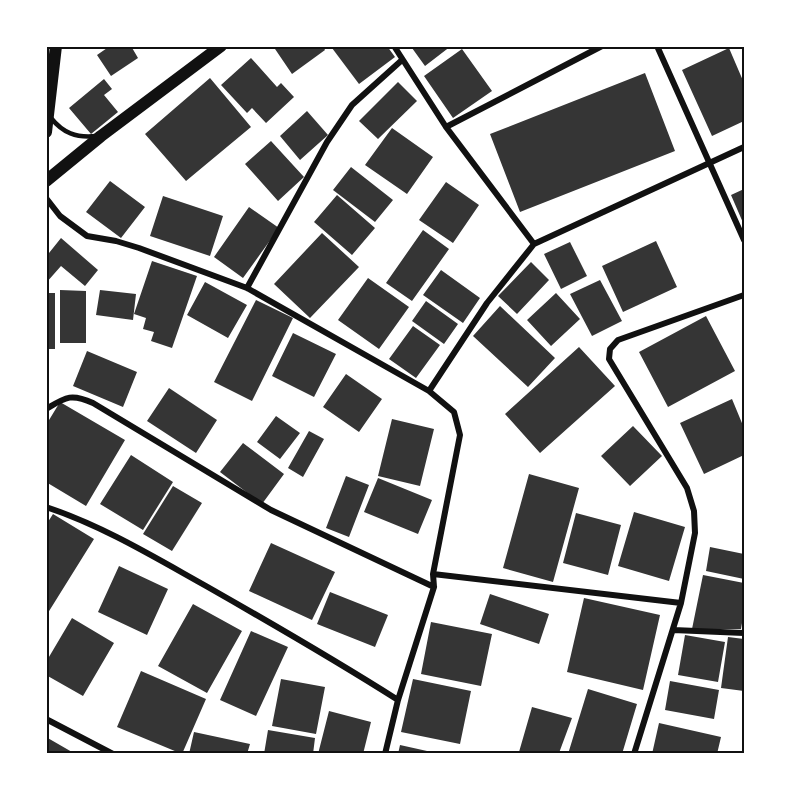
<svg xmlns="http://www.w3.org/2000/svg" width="791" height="800" viewBox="0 0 791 800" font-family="Figtree,sans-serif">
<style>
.building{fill:#353535}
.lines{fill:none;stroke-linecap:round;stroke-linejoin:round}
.service{stroke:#111;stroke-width:4.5}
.minor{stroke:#111;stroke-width:6}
.secondary{stroke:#111;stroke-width:12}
.neatline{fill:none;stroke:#111;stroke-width:2}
</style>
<rect width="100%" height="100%" fill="#fff"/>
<path class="building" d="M110 46H131L138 58 111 76 97 55Z
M273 46H323L325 50 292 74Z
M335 46H387L395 57 359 84 332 48Z
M414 46H451L425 66 412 48Z
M729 48 744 83V121L712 136 682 70Z
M462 49 492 91 453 118 424 76Z
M251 58 277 87 281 83 294 97 266 123 252 108 247 113 221 85Z
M645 73 675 151 520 212 490 134Z
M210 78 251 127 186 181 145 134Z
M104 79 112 89 104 95 118 112 91 134 69 108Z
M398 82 417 101 378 139 359 121Z
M307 111 328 135 300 160 280 136Z
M392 128 433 157 407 194 365 165Z
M271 141 304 177 278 201 245 164Z
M351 167 393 200 375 222 333 190Z
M110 181 145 207 121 238 86 212Z
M446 182 479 205 453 243 419 220Z
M744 189V225L731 195Z
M337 195 375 228 352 255 314 222Z
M163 196 223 216 210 256 150 236Z
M249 207 279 228 243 278 214 257Z
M423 230 449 249 412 301 386 283Z
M322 233 359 267 310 318 274 284Z
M61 238 98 270 85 286 61 266 46 283V251L49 253Z
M656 241 677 287 623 312 602 266Z
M570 242 587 276 561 289 544 254Z
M152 261 197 276 172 348 151 341 154 332 143 329 146 318 134 314Z
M531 262 549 280 517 314 498 296Z
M441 270 480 298 463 323 423 295Z
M368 278 409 307 379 349 338 320Z
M600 280 622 321 592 336 570 294Z
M205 282 247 305 228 338 187 315Z
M60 290 86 291V343H60Z
M100 290 136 294 133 320 96 315Z
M46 293H55V349H46Z
M556 293 580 319 551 346 527 320Z
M256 300 293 318 252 401 214 382Z
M426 301 458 324 444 344 412 321Z
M500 306 555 358 528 387 473 336Z
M706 316 735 371 668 407 639 352Z
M413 326 440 345 416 378 389 359Z
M293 333 336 354 314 397 272 376Z
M579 347 615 386 540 453 505 414Z
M87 351 137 372 123 407 73 386Z
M346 374 382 399 359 432 323 407Z
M169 388 217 420 196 453 147 421Z
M732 399 744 428V455L704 474 680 423Z
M60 402 125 440 86 506 46 482V425Z
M276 416 300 433 280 459 257 442Z
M392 419 434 429 420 486 378 476Z
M633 426 662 456 630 486 601 456Z
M309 431 324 439 303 477 288 468Z
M243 443 284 474 262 504 220 472Z
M131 455 173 482 143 530 100 504Z
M529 474 579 488 553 582 503 568Z
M346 476 369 485 349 537 326 528Z
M378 478 432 500 418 534 364 512Z
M173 486 202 503 172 551 143 534Z
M634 512 685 527 669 581 618 566Z
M576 513 621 525 608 575 563 563Z
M53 514 94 539 46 616V525Z
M271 543 335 572 312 620 249 591Z
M710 547 744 554V579L706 571Z
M119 566 168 589 147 635 98 612Z
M703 575 744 583V611L741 629H692Z
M330 592 388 615 375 647 317 624Z
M490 594 549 614 539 644 480 624Z
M584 598 660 615 643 690 567 672Z
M193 604 242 631 207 693 158 666Z
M72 618 114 643 83 696 46 675V662Z
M431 622 492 634 481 686 421 674Z
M251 631 288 647 256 716 220 700Z
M685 635 725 642 718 682 678 675Z
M728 637 744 639V691L721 688Z
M141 671 206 699 182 754 117 727Z
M281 679 325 687 316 734 272 726Z
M413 679 471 691 460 744 401 732Z
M670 681 719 690 714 719 665 710Z
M588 689 637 704 622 754H568Z
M532 707 572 718 559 753 519 752Z
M329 711 371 722 363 754H318Z
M659 723 721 737 717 754H652Z
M268 730 315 738 313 754H264Z
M194 732 250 744 247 754H189Z
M46 737 72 752 71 754H46Z
M400 745 436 753V754H398Z"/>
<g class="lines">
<path class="service" d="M51 118C63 133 76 138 96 136"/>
<path class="minor" d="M394 46 446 127 534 244
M657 46 744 240
M446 127 602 46
M46 198 60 216 87 236 116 241 139 248 247 288 429 391 454 412 460 435 433 574 434 587 398 700 385 754
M247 288 327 142 352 105 402 60
M429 391 487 303 534 244 744 147
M46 409C66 397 71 393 93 403L271 510 434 587
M46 507C103 526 154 557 206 586 271 623 335 660 398 700
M433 574 681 603
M673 630 744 633
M46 719 113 754
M634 754 681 603 695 533 694 511 687 488 609 359 610 349 618 340 744 295"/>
<path class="secondary" d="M46 132 56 46
M46 181 101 136 221 46"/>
</g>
<rect width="791" height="800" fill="none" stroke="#ffffff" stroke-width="96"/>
<rect x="48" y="48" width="695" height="704" class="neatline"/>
</svg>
